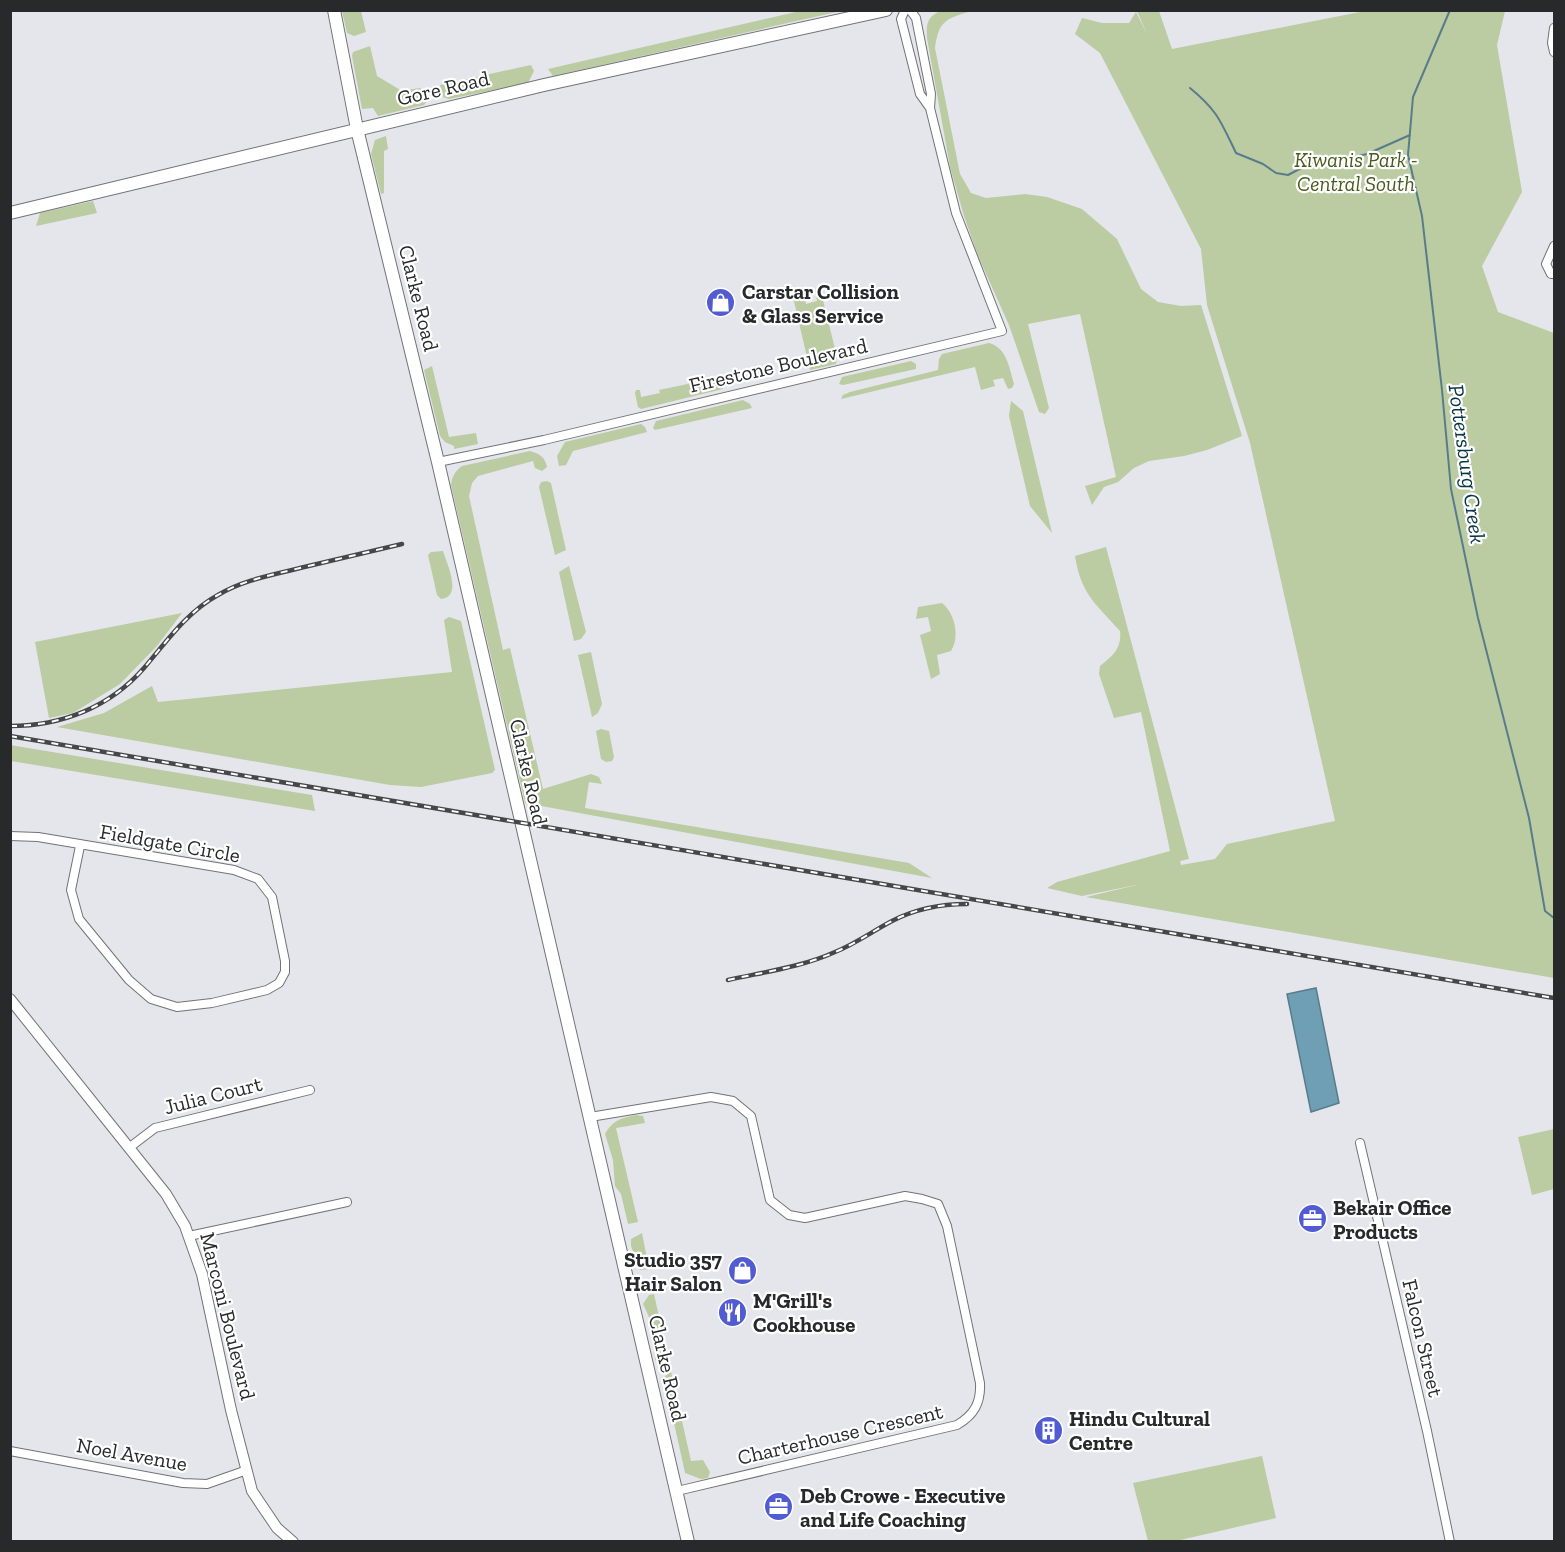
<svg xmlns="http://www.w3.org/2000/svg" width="1565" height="1552" viewBox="0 0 1565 1552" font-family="'Zilla Slab',serif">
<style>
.green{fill:#bbcba2}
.water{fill:#6e9fb4;stroke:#597c8b;stroke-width:1.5}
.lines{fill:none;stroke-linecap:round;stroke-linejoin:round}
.stream{stroke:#597c8b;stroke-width:2}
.minor-casing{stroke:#727378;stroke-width:10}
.tertiary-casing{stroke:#727378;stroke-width:12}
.secondary-casing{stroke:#727378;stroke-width:14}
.minor{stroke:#fff;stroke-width:8}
.tertiary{stroke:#fff;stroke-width:10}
.secondary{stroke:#fff;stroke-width:12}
.rail-casing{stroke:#464749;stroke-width:4.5}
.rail{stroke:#fff;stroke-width:2;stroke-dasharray:7;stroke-linecap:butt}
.labels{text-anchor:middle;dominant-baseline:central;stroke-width:4.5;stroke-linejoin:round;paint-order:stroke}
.street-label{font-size:21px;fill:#28292b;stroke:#fff}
.park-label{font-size:21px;font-style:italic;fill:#475b1d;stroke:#fff}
.poi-label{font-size:21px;font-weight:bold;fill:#28292b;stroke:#fff;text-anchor:start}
.water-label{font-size:22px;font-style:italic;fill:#073545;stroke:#fff}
</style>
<rect width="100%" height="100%" fill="#e4e6eb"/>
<path class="green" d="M342 11H361L366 32 354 36 347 33Z
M800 11H841L553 76 548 69Z
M940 11H971C946 19 939 20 935 48L960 174 971 193 986 198 1025 194 1047 197 1082 209 1117 239 1141 289 1158 302 1181 306 1201 305 1242 436 1207 450 1184 456 1149 461 1134 468 1118 482 1104 487 1092 505 1085 486 1116 477 1080 314 1028 324 1049 408 1045 414 1039 412 1009 325 978 256 964 216 950 167 927 38C926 24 927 17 940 11Z
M1137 11H1159L1172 49 1365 11H1505L1497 45 1522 192 1482 266 1498 312 1554 333V978L1086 897 1141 884 1082 896 1047 888 1057 882 1170 851 1141 712 1114 718 1099 674 1100 666C1113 656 1122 648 1120 631 1095 603 1081 594 1075 556L1106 547 1189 859 1180 861 1181 865 1215 859 1227 844 1335 821 1250 443 1207 305 1201 249 1100 53 1075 34 1082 18 1102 23H1129L1136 12 1147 34Z
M370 46 377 76 402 91 420 88 423 90 427 101 424 105 378 116 373 108 362 109 352 56 353 52Z
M531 65 534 71 528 83 449 99 443 97 440 85Z
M386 136 388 149 384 151V193L381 194 371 154 375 140Z
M93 201 97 213 36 226 40 213Z
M820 288 837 357 836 364 810 370 793 297 795 293 803 291 806 304 817 301 815 290Z
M989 343C1007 348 1009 367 1014 384L1012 388 1008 389 1003 378 993 380 995 386 981 390 975 367 841 399 843 395 850 392 938 370 939 359 942 354Z
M911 361 916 364V369L843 385 839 384 842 377Z
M432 366 449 437 476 433 478 444 454 449V446L445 442 440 436 424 370Z
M721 377 724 382 723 389 641 409 638 407 635 393 636 390H640L641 397 660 393 659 390Z
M743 400 750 404 752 408 655 430 653 428 656 421Z
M1011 401 1023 411 1052 533 1030 506 1009 416Z
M641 424 645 427 647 432 573 451 566 465 559 466 557 456 565 442Z
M530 451C540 454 545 457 547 467L542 471 535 468 533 461 478 476 472 483 469 496 503 650 510 648 543 789 591 774 599 777 602 784 589 782 585 808 909 863 932 878 525 803 451 485C452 477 455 471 462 466Z
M547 481 551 483 566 550 555 555 539 487 541 482Z
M443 551C447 564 463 597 441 599L437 595 428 555 431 552Z
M569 566 586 632 581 639 574 641 559 572Z
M942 603C955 613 960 637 951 651L937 655 940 674 931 679 920 635 931 631 928 617 916 619 918 607Z
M182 613 157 646 120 684 73 713 49 718 35 642Z
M449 617 461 621 495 770 492 773 421 787 390 785 57 727 104 713 152 686 158 702 452 672 444 620Z
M591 652 602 704 598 713 592 717 578 655Z
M601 729 609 731 614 757 612 761 606 762 601 759 596 731Z
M10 745 312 795 315 811 11 761Z
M636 1115 643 1116 645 1123 616 1128 638 1222 628 1224 621 1194 615 1186 613 1160 605 1134C613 1120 621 1118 636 1115Z
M1554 1129V1189L1532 1195 1518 1137Z
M642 1233 649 1269 640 1270 631 1246V1239Z
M654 1294 669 1362 660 1363 655 1360C655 1339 653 1323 643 1304L649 1295Z
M671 1372 691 1461 703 1460 710 1472 708 1478 701 1479 685 1473 664 1377Z
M1262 1456 1276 1518 1176 1541H1148L1133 1483Z"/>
<path class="water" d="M1316 988 1339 1103 1311 1112 1287 994Z"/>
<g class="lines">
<path class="stream" d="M1450 10 1413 97 1408 155 1422 216 1442 390 1451 489 1478 618 1529 818 1545 911 1554 918
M1190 88C1218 111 1221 122 1236 153L1263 164 1276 173 1288 175 1309 164 1329 163 1367 154 1410 135"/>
<defs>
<path id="minor" d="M905 10 901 19 920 94 930 108
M1554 28 1552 43 1554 52
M1554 246 1546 264 1551 274H1554
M438 462 544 440 1002 331 956 213 930 108 931 94 916 18 910 10
M10 836 38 837 234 870 258 879 272 897 285 961V972L279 983 267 990 212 1003 177 1007 151 999 129 980 79 919 71 890 80 846
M590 1117 711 1097 733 1101 751 1116 770 1200 789 1215 805 1218 905 1196 922 1199 938 1204 947 1226 980 1383C981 1403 974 1415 957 1425L677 1491
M1360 1143 1427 1431 1450 1542
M130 1147 155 1128 310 1090
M189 1236 347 1202
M10 1451 183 1483 207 1484 247 1470"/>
<path id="tertiary" d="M10 999 166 1194 185 1226 202 1274 231 1410 252 1491 277 1528 293 1542"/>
<path id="secondary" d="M334 10 357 129 438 462 688 1542
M10 213 544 85 886 10"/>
</defs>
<use href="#minor" class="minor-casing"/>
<use href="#tertiary" class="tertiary-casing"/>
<use href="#secondary" class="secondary-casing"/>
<use href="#minor" class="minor"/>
<use href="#tertiary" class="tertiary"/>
<use href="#secondary" class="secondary"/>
<defs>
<path id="rail" d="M10 726C62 726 110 707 144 668 167 641 187 612 218 595 243 580 272 575 300 568 334 560 368 552 402 544
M10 736 1554 998
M728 980C764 972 802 967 835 952 855 944 873 931 892 921 915 909 941 904 967 904"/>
</defs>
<use href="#rail" class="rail-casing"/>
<use href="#rail" class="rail"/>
</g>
<defs>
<symbol id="shop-disc" viewBox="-11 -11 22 22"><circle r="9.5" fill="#525cd2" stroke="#fff"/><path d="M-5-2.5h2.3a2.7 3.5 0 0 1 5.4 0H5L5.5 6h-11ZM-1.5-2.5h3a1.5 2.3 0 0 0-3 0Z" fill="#fff"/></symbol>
<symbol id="office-disc" viewBox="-11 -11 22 22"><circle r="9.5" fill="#525cd2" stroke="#fff"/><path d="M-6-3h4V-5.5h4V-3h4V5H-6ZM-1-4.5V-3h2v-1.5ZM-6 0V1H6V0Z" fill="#fff"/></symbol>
<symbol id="restaurant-disc" viewBox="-11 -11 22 22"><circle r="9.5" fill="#525cd2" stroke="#fff"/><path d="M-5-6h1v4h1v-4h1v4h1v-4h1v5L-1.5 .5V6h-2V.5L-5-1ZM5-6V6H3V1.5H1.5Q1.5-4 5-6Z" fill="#fff"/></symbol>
<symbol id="building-disc" viewBox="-11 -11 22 22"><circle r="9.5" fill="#525cd2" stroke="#fff"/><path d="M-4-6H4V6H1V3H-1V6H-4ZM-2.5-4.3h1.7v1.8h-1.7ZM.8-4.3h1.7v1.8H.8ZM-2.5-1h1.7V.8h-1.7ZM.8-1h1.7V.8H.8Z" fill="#fff"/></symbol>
</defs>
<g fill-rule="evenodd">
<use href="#shop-disc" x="704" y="286" width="33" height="33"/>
<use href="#office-disc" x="1296" y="1202" width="33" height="33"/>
<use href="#shop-disc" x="726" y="1254" width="33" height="33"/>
<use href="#restaurant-disc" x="716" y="1296" width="33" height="33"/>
<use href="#building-disc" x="1032" y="1414" width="33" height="33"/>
<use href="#office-disc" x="762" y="1490" width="33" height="33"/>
</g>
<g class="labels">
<g class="street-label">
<text transform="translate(443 88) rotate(-13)">Gore Road</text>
<text transform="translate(419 298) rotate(76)">Clarke Road</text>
<text transform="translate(778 365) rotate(-13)">Firestone Boulevard</text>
<text transform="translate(529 772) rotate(77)">Clarke Road</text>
<text transform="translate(170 843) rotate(10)">Fieldgate Circle</text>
<text transform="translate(213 1095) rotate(-14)">Julia Court</text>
<text transform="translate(228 1316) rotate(76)">Marconi Boulevard</text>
<text transform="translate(1423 1338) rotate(77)">Falcon Street</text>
<text transform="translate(668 1368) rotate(77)">Clarke Road</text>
<text transform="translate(840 1434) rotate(-13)">Charterhouse Crescent</text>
<text transform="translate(132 1454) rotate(10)">Noel Avenue</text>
</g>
<g class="park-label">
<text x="1356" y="159">Kiwanis Park -<tspan x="1356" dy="24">Central South</tspan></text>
</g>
<g class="poi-label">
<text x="742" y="291">Carstar Collision<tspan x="742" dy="24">&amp; Glass Service</tspan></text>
<text x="1333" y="1207">Bekair Office<tspan x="1333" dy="24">Products</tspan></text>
<text x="722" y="1259" text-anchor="end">Studio 357<tspan x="722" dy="24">Hair Salon</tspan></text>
<text x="753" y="1300">M'Grill's<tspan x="753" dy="24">Cookhouse</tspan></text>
<text x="1069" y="1418">Hindu Cultural<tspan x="1069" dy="24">Centre</tspan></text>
<text x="800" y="1495">Deb Crowe - Executive<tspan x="800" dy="24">and Life Coaching</tspan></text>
</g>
<g class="water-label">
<text transform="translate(1467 464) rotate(82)">Pottersburg Creek</text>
</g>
</g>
<rect width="1565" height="1552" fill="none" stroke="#28292b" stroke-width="24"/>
</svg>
